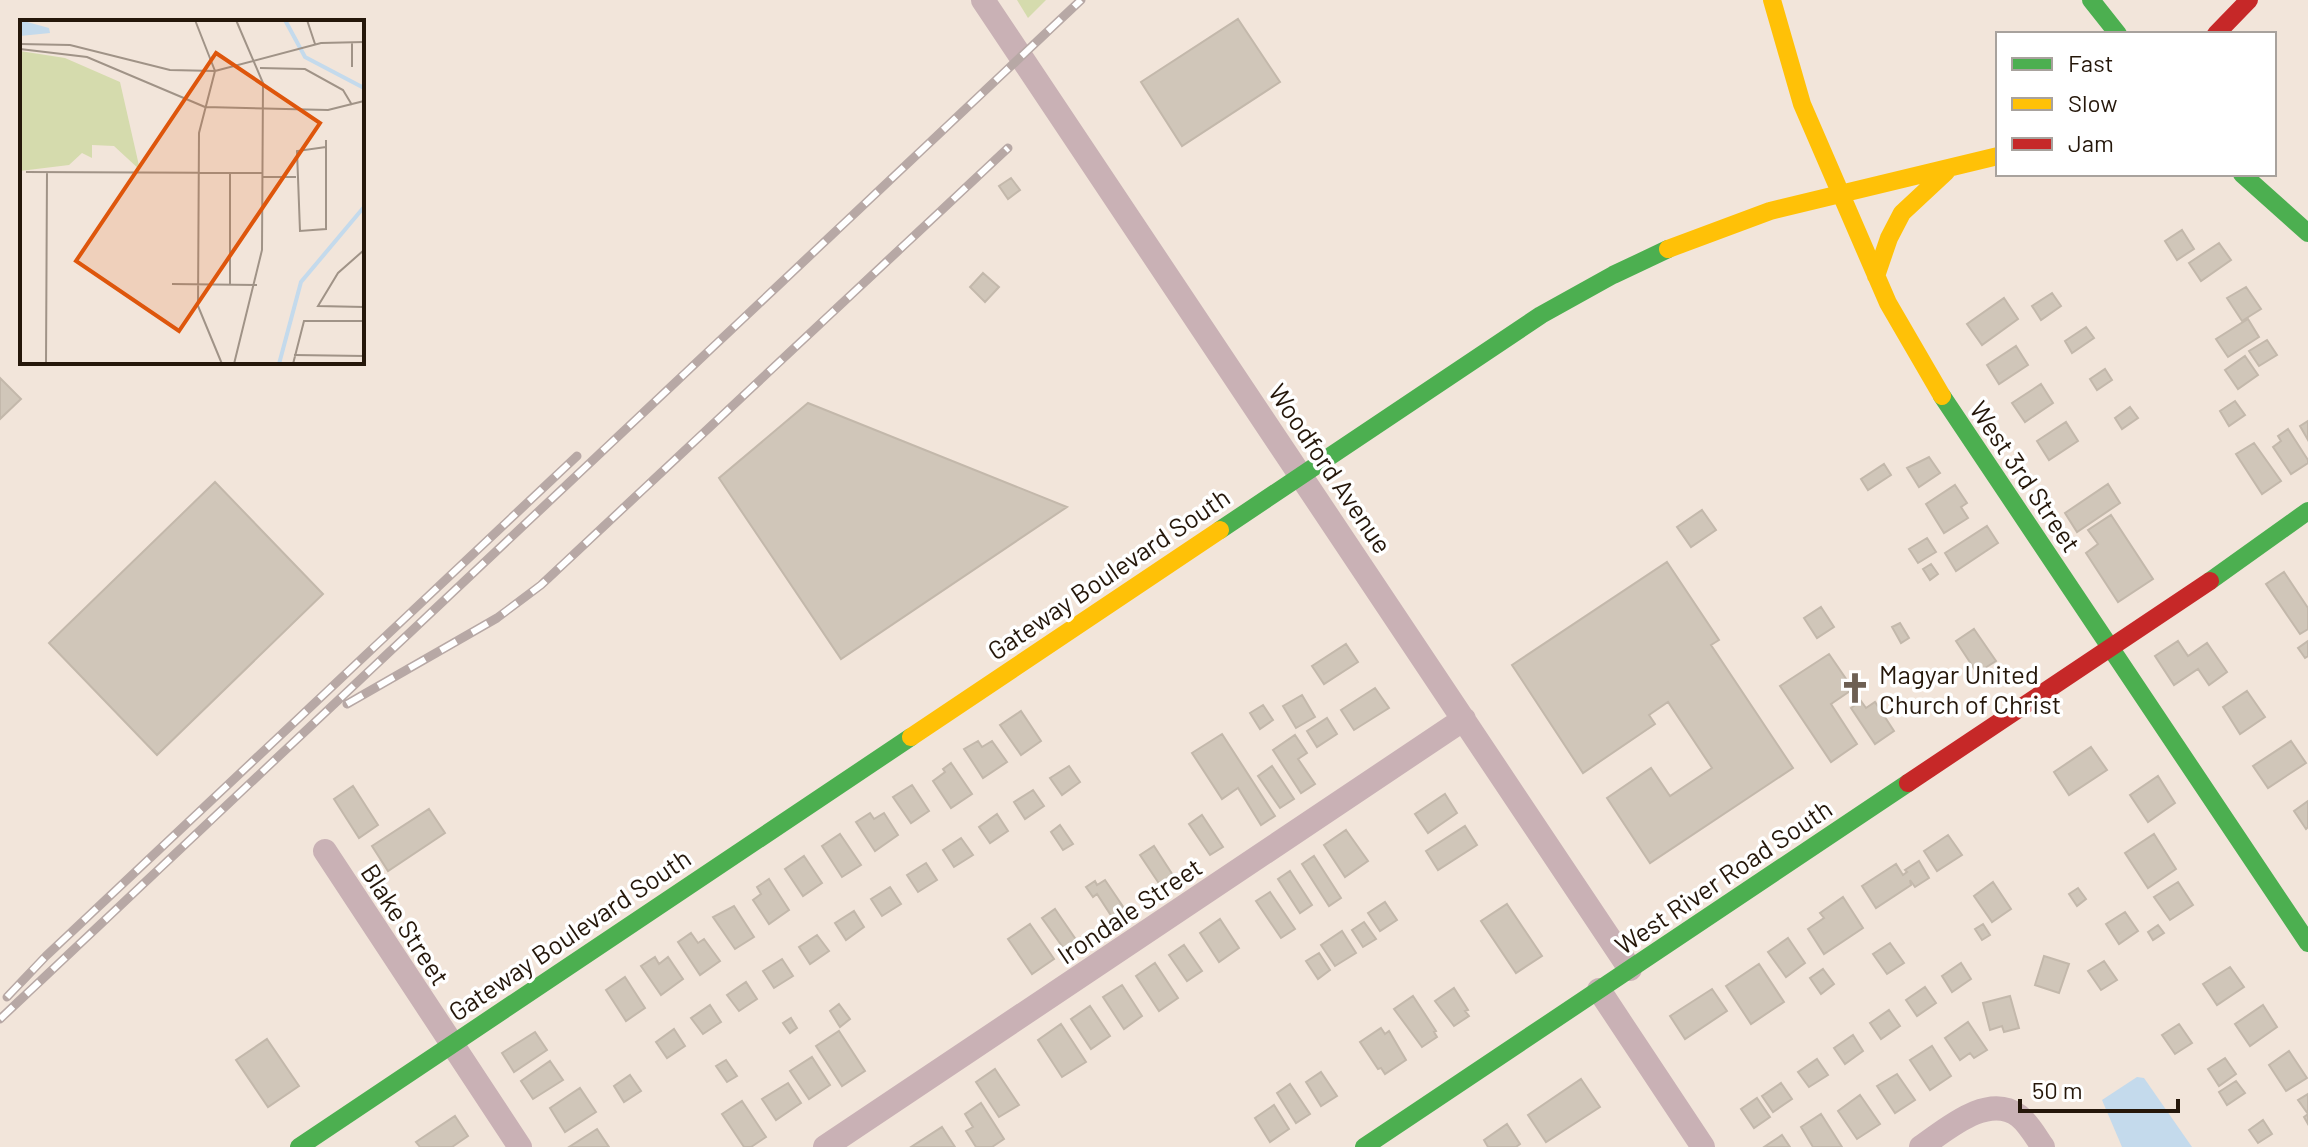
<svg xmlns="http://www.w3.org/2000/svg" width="2308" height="1147" viewBox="0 0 2308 1147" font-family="Barlow,sans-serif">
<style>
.green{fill:#d5dbad}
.water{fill:#c4daec}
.building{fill:#d0c6b9;stroke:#c3b8ab;stroke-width:2}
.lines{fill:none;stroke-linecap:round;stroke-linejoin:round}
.street{stroke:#c9b1b5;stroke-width:24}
.fast{stroke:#4caf50;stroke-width:18}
.slow{stroke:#ffc107;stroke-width:18}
.jam{stroke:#c62828;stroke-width:18}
.rail-casing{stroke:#b7a8a5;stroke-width:9}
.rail{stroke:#fff;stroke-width:6;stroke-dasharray:18;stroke-linecap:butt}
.labels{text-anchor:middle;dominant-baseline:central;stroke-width:7;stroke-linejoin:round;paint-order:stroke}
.street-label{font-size:26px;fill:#25170a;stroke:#fff}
.poi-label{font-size:26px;fill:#25170a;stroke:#fff;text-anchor:start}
.inset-river{fill:none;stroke:#c4daec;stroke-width:4}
.inset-road{fill:none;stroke:#a09387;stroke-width:2}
.view{fill:#de560c;fill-opacity:0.15;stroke:#de560c;stroke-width:4}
.inset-edge{fill:none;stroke:#25170a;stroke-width:4}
</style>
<rect width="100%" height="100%" fill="#f2e5da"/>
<path class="green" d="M1017 0H1046L1028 18Z"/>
<path class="water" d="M2137 1077 2144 1078 2192 1147H2122L2102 1100Z"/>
<path class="building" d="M1238 19 1280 82 1182 146 1141 82Z
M1011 178 1020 190 1008 199 999 186Z
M2182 230 2194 249 2177 260 2165 241Z
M2219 243 2231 260 2201 281 2189 263Z
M983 273 999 287 985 302 970 287Z
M2246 287 2261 309 2242 321 2227 298Z
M2052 293 2061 306 2041 320 2032 306Z
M2004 298 2018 319 1982 345 1967 324Z
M2248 319 2259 337 2228 357 2216 339Z
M2086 327 2094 338 2072 353 2065 341Z
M2267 340 2277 355 2259 366 2249 351Z
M2016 346 2028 365 1999 384 1987 365Z
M2245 356 2258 375 2238 389 2225 370Z
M2105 369 2112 380 2097 390 2090 379Z
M0 378 21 399 0 419Z
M2041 384 2053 403 2025 422 2012 403Z
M2235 401 2245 415 2229 426 2220 411Z
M808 403 1067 507 841 659 719 478Z
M2130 407 2138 418 2122 429 2115 418Z
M2308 421V440L2300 426Z
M2066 422 2078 441 2049 460 2037 441Z
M2288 429 2308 460V463L2291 474 2273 447 2281 441 2278 436Z
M2254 443 2281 481 2262 494 2236 454Z
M1929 457 1940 473 1919 487 1907 468Z
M1884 464 1891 475 1868 490 1861 479Z
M215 482 323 594 157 755 49 643Z
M2108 484 2120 503 2077 532 2065 513Z
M1955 485 1967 503 1961 507 1968 518 1944 533 1926 504Z
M1702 510 1716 530 1691 547 1677 527Z
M2111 515 2153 579 2118 602 2086 553 2098 544 2088 530Z
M1987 526 1998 543 1956 571 1945 553Z
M1927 538 1936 552 1918 563 1909 549Z
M1667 562 1719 640 1711 645 1793 768 1650 863 1607 798 1651 768 1670 796 1712 768 1668 702 1649 715 1655 724 1583 773 1512 665Z
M1931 564 1938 574 1930 580 1923 569Z
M2284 572 2308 608V629L2300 634 2266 584Z
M1821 607 1834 627 1817 638 1804 618Z
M1900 623 1909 638 1901 643 1892 627Z
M1974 629 1996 661 1977 673 1956 641Z
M2178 641 2188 656 2207 643 2227 672 2209 685 2198 669 2174 685 2155 656Z
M2308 641V656L2305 658 2298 648Z
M1346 644 1358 662 1324 684 1312 666Z
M1829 654 1853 689 1831 704 1857 744 1831 762 1780 686Z
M1375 688 1389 708 1354 730 1341 710Z
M2247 691 2265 717 2240 734 2223 707Z
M1302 695 1315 717 1296 728 1283 706Z
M1861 701 1866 708 1875 702 1894 731 1875 744 1851 708Z
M1263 705 1273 720 1260 729 1250 713Z
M1021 711 1041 741 1021 755 1000 725Z
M1327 718 1337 734 1317 747 1307 731Z
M1222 734 1275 816 1261 825 1238 788 1222 799 1192 753Z
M1295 735 1307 753 1298 759 1315 784 1301 793 1273 750Z
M978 741 982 747 992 741 1007 762 983 778 964 749Z
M2291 741 2306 763 2268 788 2253 766Z
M2091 747 2107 770 2069 795 2054 772Z
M951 763 972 794 951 808 933 781 945 772 943 769Z
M1069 766 1080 782 1062 795 1050 778Z
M1272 766 1294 799 1280 808 1258 776Z
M2158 776 2175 803 2148 822 2130 795Z
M912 785 929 811 911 823 893 797Z
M353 786 378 825 359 838 334 799Z
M1033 790 1044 806 1025 819 1014 802Z
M1445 794 1457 813 1428 833 1415 814Z
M2308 801V827L2306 829 2294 811Z
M429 809 445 833 388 871 372 846Z
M870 813 874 819 884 813 898 835 875 851 856 822Z
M997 814 1008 831 990 843 979 827Z
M1202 815 1223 847 1210 855 1189 824Z
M1060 825 1073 844 1063 850 1051 832Z
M1465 826 1477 845 1438 870 1426 851Z
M1346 830 1368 861 1345 877 1324 845Z
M840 834 861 865 842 877 822 846Z
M2154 834 2176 869 2148 888 2125 853Z
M1948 835 1962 855 1937 871 1924 851Z
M961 838 973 855 954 867 943 850Z
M1154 846 1176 880 1162 888 1140 855Z
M804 856 822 883 803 896 785 869Z
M1314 856 1341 898 1329 906 1302 864Z
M1919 861 1929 878 1915 887 1910 880 1911 885 1876 908 1862 886 1896 864 1903 875 1907 872 1905 870Z
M926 863 937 880 918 892 907 875Z
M1290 871 1312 905 1300 913 1278 879Z
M769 879 789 910 769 924 753 900 761 894 757 887Z
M1105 880 1126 911 1114 920 1097 894 1093 897 1086 887 1095 881 1097 885Z
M1993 882 2011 909 1992 922 1974 896Z
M2178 882 2193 905 2170 920 2154 897Z
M890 887 901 904 882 916 871 899Z
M2078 888 2086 899 2077 906 2069 894Z
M1270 892 1295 929 1281 938 1256 901Z
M1843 897 1863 928 1824 954 1808 929 1824 918 1820 913Z
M1385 902 1397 920 1380 931 1368 913Z
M1507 904 1542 956 1516 973 1481 921Z
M734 906 754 937 735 949 713 917Z
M1055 909 1079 944 1067 953 1042 918Z
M854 911 864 927 846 940 835 923Z
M2125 912 2138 931 2119 944 2106 924Z
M1220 919 1239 948 1219 962 1200 933Z
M1364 922 1376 939 1363 947 1352 930Z
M1030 924 1054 959 1032 974 1008 939Z
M1983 924 1990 935 1982 940 1975 929Z
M2158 925 2164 933 2153 940 2148 932Z
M1342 931 1356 953 1335 966 1321 945Z
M691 933 698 943 704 939 720 961 700 975 678 942Z
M817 935 829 951 810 964 799 947Z
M1788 938 1805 963 1786 977 1768 952Z
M1890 943 1904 963 1887 974 1873 954Z
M1184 945 1202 971 1187 981 1169 955Z
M1319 953 1330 970 1318 979 1306 961Z
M2044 956 2069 964 2059 993 2035 985Z
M655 957 659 964 668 957 683 979 661 995 641 966Z
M782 959 793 976 774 988 763 971Z
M2104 961 2117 980 2101 990 2088 971Z
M1155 963 1178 998 1159 1011 1136 976Z
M1961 963 1971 979 1952 992 1942 976Z
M1759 964 1784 1002 1751 1024 1726 986Z
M2230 967 2244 987 2217 1005 2203 984Z
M1823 969 1834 984 1821 994 1810 978Z
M625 977 645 1008 626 1021 606 990Z
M746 982 757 999 739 1011 727 995Z
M1122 985 1142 1016 1124 1029 1103 997Z
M1925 987 1936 1003 1917 1016 1906 1000Z
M1454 988 1468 1010 1465 1011 1469 1016 1454 1026 1435 1001Z
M1712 989 1727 1011 1685 1039 1670 1016Z
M1413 996 1436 1031 1434 1032 1437 1037 1422 1047 1394 1009Z
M2010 996 2019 1028 2004 1032 2002 1026 1990 1030 1983 1003Z
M839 1004 850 1019 840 1027 830 1011Z
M710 1005 721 1022 703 1034 691 1018Z
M2263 1005 2277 1027 2250 1046 2235 1024Z
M1090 1006 1110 1036 1091 1049 1071 1019Z
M1889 1010 1900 1026 1881 1039 1870 1023Z
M791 1018 797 1028 790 1033 783 1023Z
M1968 1022 1987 1050 1974 1058 1970 1053 1960 1060 1945 1038Z
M1061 1024 1086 1062 1062 1077 1038 1040Z
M2179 1024 2192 1043 2175 1054 2162 1035Z
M1381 1028 1385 1034 1389 1031 1406 1060 1385 1074 1381 1068 1378 1069 1360 1042Z
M674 1029 685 1046 667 1058 656 1042Z
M839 1031 865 1071 842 1086 816 1046Z
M535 1032 547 1050 514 1072 502 1053Z
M1853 1035 1863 1051 1845 1064 1834 1048Z
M267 1039 299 1086 268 1107 236 1060Z
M1932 1046 1951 1076 1930 1090 1910 1060Z
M2289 1051 2307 1078 2286 1091 2269 1065Z
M812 1057 830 1085 809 1099 790 1071Z
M2225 1058 2236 1074 2219 1086 2208 1069Z
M1817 1059 1828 1075 1809 1087 1798 1072Z
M726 1060 737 1076 727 1082 716 1066Z
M550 1061 563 1080 533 1099 521 1081Z
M995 1069 1019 1105 999 1117 976 1082Z
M1321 1072 1337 1096 1321 1106 1306 1082Z
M1897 1074 1915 1100 1895 1113 1877 1086Z
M630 1075 641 1091 624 1102 614 1086Z
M1581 1079 1600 1107 1546 1142 1528 1115Z
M2236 1081 2245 1093 2227 1105 2219 1092Z
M788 1083 801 1103 776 1120 762 1099Z
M1781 1083 1792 1099 1773 1112 1762 1096Z
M1290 1084 1310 1114 1296 1123 1277 1093Z
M580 1088 596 1112 565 1132 550 1108Z
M2308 1094V1124L2304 1117 2308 1114 2298 1100Z
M1860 1095 1880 1124 1857 1139 1838 1111Z
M1757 1098 1770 1117 1754 1128 1741 1109Z
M742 1101 766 1137 751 1147H744L722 1114Z
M981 1103 1004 1139 992 1147H976L966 1131 973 1127 965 1114Z
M1274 1105 1289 1129 1270 1142 1255 1118Z
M1821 1114 1842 1147H1813L1801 1127Z
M455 1116 468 1136 452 1147H420L416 1142Z
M2263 1120 2272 1134 2258 1143 2249 1130Z
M1507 1124 1520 1144 1516 1147H1488L1484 1140Z
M942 1127 955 1147H911Z
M597 1129 609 1147H569Z
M1782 1135 1790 1147H1764Z"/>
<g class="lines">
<path class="street" d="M983 0 1630 969
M325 851 520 1147
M1599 990 1703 1147
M825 1147 1464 719
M1921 1147C1946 1130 1988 1092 2019 1116 2029 1124 2036 1137 2043 1147"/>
<path class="fast" d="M2091 0 2118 34
M2242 174 2308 233
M1942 396 2308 943
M1220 530 1541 315 1613 275 1668 249
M2210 581 2308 511
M299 1147 911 737
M1364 1147 1908 783"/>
<path class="slow" d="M1772 0 1802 104 1888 303 1942 396
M1668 249 1770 211 1998 156
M1876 276 1889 238 1902 213 1946 172
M911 737 1220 530"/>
<path class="jam" d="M2216 34 2249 0
M1908 783 2210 581"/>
<defs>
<path id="rail" d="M347 704 497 618 541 585 1008 148
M7 997 46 956 577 456
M0 1019 1081 0"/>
</defs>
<use href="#rail" class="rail-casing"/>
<use href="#rail" class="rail"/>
</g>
<defs>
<symbol id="church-bare" viewBox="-9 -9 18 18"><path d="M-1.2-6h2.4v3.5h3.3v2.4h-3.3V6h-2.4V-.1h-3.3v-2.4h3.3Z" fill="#6d5f53" stroke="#fff" stroke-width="2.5" paint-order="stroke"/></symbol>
</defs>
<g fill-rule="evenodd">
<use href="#church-bare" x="1833" y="666" width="44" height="44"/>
</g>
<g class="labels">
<g class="street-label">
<text transform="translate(1331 468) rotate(56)">Woodford Avenue</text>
<text transform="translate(2026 476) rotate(56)">West 3rd Street</text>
<text transform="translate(1108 573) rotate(-34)">Gateway Boulevard South</text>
<text transform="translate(1723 876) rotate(-34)">West River Road South</text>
<text transform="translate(1129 910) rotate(-34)">Irondale Street</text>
<text transform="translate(406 924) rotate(57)">Blake Street</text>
<text transform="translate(569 934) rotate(-34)">Gateway Boulevard South</text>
</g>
<g class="poi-label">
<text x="1879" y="673">Magyar United<tspan x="1879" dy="30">Church of Christ</tspan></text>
</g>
</g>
<g transform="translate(20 20)">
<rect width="344" height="344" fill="#f2e5da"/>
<path d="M0 31 45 38 100 62 120 150 94 126 72 125V138L62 133 49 145 0 151Z" fill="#d5dbad"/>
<path d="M0 0 29 8 30 13 0 16Z" fill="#c4daec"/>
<path class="inset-river" d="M265 0 285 37 344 68M259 344 281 262 344 187"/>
<path class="inset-road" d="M175 0 195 51 179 113 178 286 202 344M287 0 295 24M0 24 50 25 150 50 195 51M0 29 67 37 185 87M332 47V22M240 48 285 49 323 70 332 85M195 51 301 23 344 22M185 87 308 90 344 81M306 127 277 131 280 211 306 209V120M6 152 243 153M243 157H276M344 230 318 253 298 286 344 287M152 264 237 265M210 264V153M274 335 344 336M26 344 27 152M214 344 242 230 243 63 216 0M273 344 284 301H344"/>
<path class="view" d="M196 33 300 103 159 311 56 241Z"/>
<rect width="344" height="344" class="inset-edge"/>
</g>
<rect x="1996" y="32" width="280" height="144" fill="#ffffff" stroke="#a8a29d" stroke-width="2"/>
<rect x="2012" y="58" width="40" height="12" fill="#4caf50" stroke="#a8a29d" stroke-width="2"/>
<text x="2068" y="72" font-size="24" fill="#25170a">Fast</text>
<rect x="2012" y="98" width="40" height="12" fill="#ffc107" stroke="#a8a29d" stroke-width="2"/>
<text x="2068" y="112" font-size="24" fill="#25170a">Slow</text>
<rect x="2012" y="138" width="40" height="12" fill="#c62828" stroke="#a8a29d" stroke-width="2"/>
<text x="2068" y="152" font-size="24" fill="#25170a">Jam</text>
<path d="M2020 1099v12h158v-12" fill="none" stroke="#25170a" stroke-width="4"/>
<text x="2032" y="1099" font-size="24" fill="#25170a" stroke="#ffffff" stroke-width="6" paint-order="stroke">50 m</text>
</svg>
